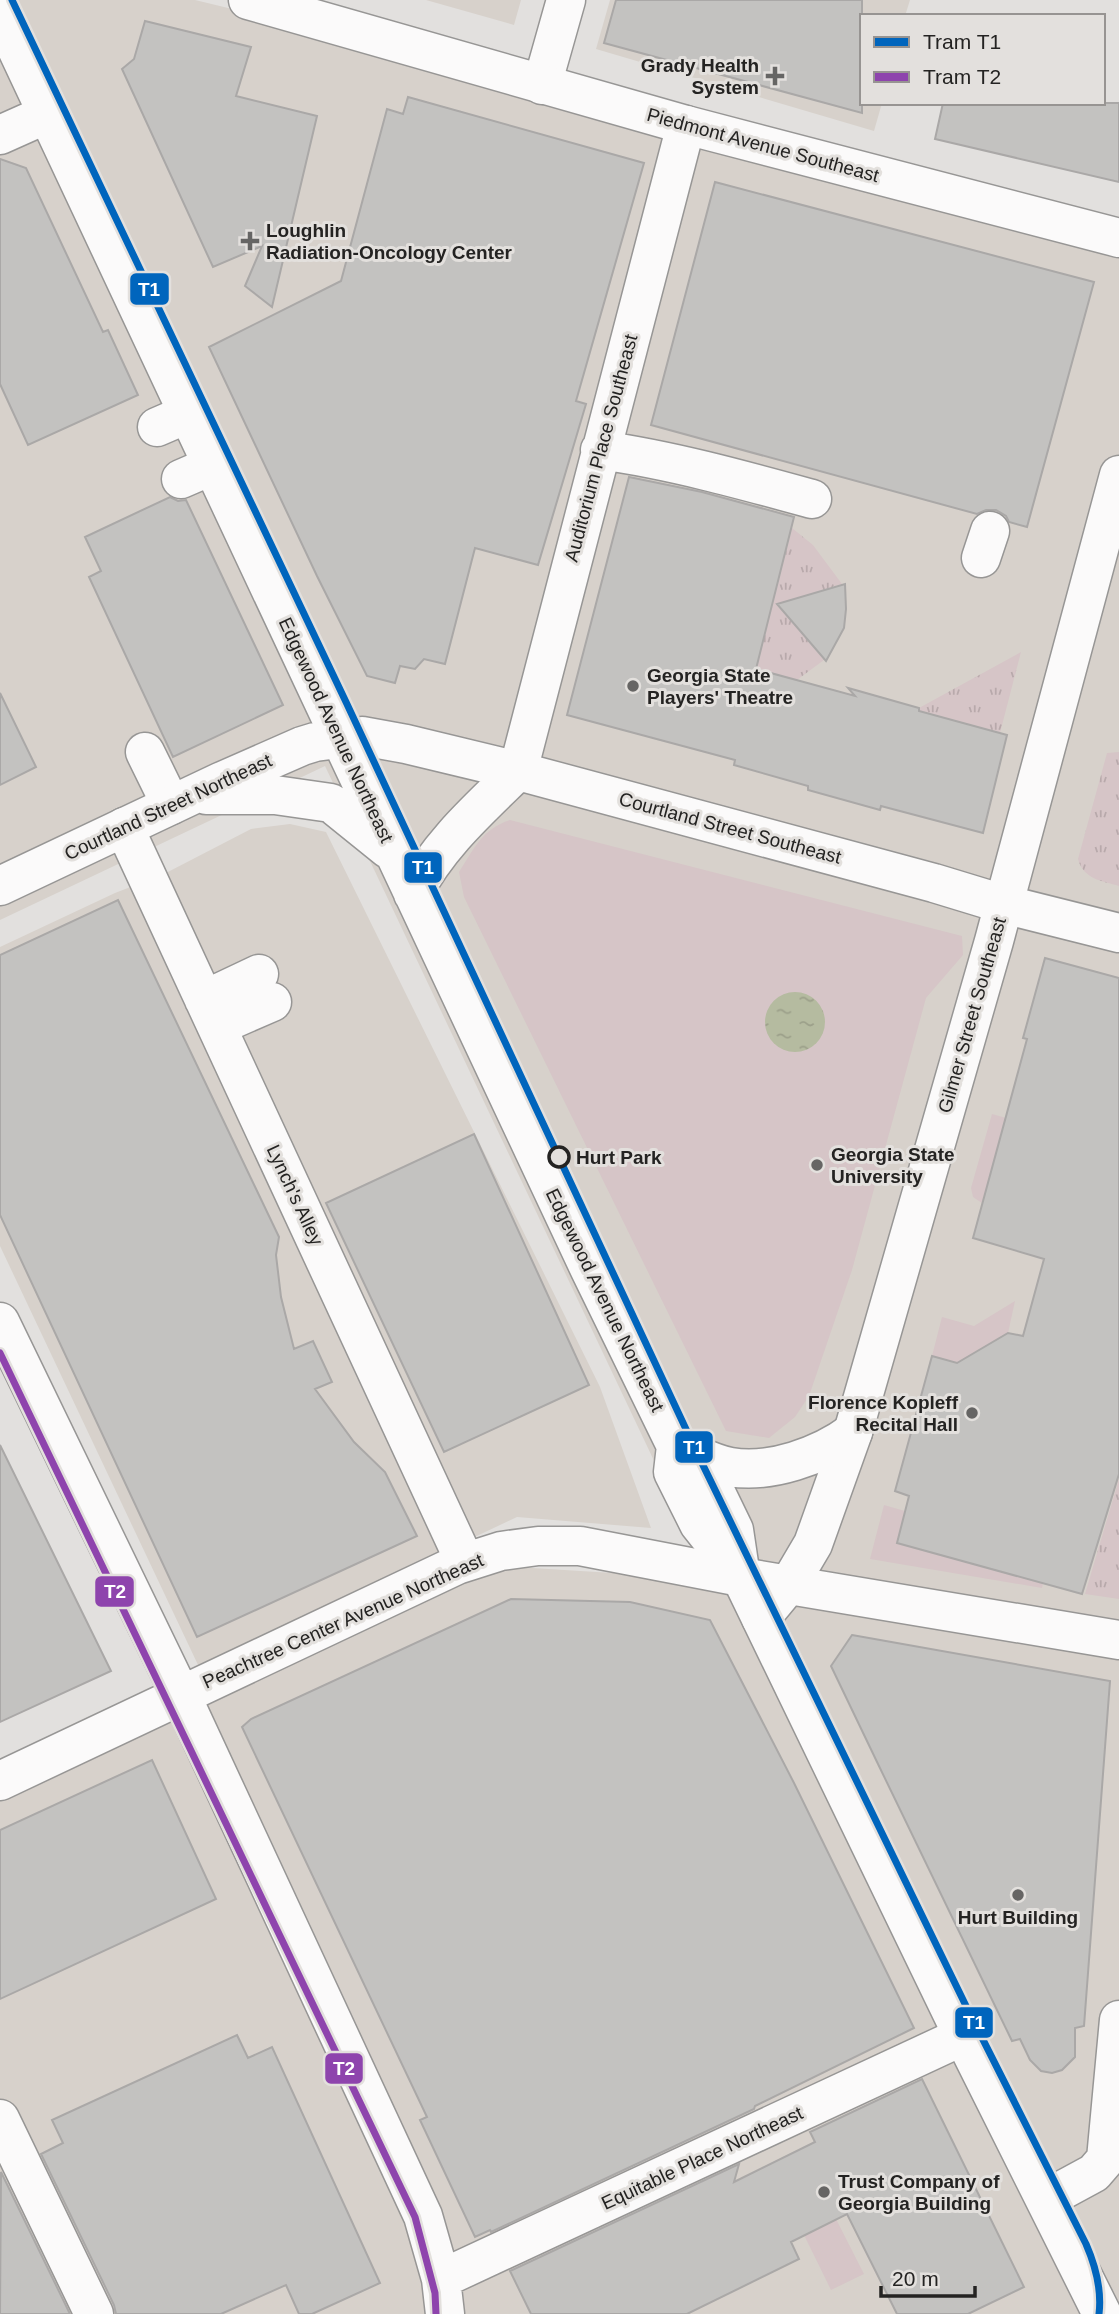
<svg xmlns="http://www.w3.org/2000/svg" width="1119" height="2314" viewBox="0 0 1119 2314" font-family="Helvetica,sans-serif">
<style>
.built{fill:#d7d1cb}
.grass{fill:url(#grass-tufts)}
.green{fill:#d6c5c7}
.water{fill:url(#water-ripples)}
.building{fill:#c3c2c0;stroke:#aaa8a7;stroke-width:2}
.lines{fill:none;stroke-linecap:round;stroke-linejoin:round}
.minor-casing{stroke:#979695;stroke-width:41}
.major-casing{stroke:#979695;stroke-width:41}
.minor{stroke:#fbfafa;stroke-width:38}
.major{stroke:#fbfafa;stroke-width:38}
.tram-1-casing{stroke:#e3e0dd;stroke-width:12}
.tram-2-casing{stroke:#e3e0dd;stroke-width:12}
.tram-1{stroke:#0065bd;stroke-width:7}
.tram-2{stroke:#8e44ad;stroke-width:7}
.poi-dot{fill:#666564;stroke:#e3e0dd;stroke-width:2.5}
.stop-dot{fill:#e3e0dd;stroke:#242322;stroke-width:3.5}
.labels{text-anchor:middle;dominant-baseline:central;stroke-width:6;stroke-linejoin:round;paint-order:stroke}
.poi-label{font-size:19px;font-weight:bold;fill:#242322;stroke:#e3e0dd;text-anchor:start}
.street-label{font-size:19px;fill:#242322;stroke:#e3e0dd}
.stop-label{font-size:19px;font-weight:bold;fill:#242322;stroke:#e3e0dd;text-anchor:start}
.line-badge{stroke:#e3e0dd;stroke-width:2.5}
.badge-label{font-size:19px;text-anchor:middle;font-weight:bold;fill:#fff}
</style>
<defs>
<pattern id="grass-tufts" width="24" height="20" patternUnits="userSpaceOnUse" patternTransform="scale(1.75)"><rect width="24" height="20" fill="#d6c5c7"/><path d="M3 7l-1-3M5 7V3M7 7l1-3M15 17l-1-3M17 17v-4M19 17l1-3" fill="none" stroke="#b8a9ab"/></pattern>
<pattern id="water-ripples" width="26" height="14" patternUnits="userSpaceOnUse" patternTransform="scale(1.75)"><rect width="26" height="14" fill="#b5bba0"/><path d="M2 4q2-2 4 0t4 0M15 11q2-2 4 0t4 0" fill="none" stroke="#9ca08a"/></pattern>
</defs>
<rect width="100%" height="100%" fill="#e2e0de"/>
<path class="built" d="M0 0H195L1119 225V2314H0V1778L466 1564 710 1579 325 766 0 920Z
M426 0H521L514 25Z
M610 0H910L905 16H862V103H882L874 131 596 49Z
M290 824 326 832 600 1387 651 1528 517 1517 199 1667 0 1246V947L115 893 164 874 251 829Z"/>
<path class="grass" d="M792 528 813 545 842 584 811 594 799 630 824 660 797 680 782 676 754 678Z
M1021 652 1000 733 919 711V708Z
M1119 752V886C1102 881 1083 879 1078 859L1107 753Z
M1119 1479V1599L1085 1594Z"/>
<path class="green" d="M510 820 962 936 963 955 926 998 852 1270 809 1396 795 1417 769 1438 726 1431 464 897 459 872C474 849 482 829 510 820Z
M992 1114 1006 1118 982 1203 973 1197 971 1188Z
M1015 1301 1008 1333 957 1363 932 1356 942 1317 974 1326Z
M884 1505 905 1511 897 1543 1043 1583 1042 1588 870 1559Z
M836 2219 864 2274 831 2290 804 2235Z"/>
<path class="water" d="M765 1022a30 30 0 1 1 60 0a30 30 0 1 1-60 0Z"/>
<path class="building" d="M616 0H862V113L604 43Z
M145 21 251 47 236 96 317 116 272 307 245 286 262 246 213 267 122 69 134 59Z
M408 97 644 163 576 401 586 404 538 565 475 548 445 664 424 659 415 669 400 666 395 683 367 676 317 576 209 347 341 281 387 109 403 114Z
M943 103H1119V182L935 139Z
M0 159 26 168 103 332 108 330 138 395 28 445 0 384Z
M715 182 1094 282 1027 527 1009 522 1006 516 996 510H986L977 514 651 425Z
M629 477 702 492 794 517 756 669 855 696 848 688 919 708V711L1007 735 983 833 881 806 880 810 808 790V786L734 765 735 760 567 715Z
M170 497 178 501 186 500 283 705 173 757 89 577 101 571 85 537Z
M845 584 846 609 844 628 826 661 777 604Z
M0 693 36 767 0 785Z
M118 900 279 1237 276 1255 281 1297 294 1349 313 1341 332 1382 315 1389 354 1442 385 1472 417 1536 197 1637 0 1215V955Z
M1045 958 1119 978V1474L1082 1594 897 1543 909 1496 895 1491 932 1356 957 1363 1008 1333 1023 1336 1044 1259 973 1238 1027 1039 1023 1038Z
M474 1134 589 1385 444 1452 326 1203Z
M0 1445 111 1671 0 1722Z
M511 1599 630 1602 710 1620 794 1783 914 2028 755 2106 754 2109 491 2232 490 2230 475 2237 420 2120 427 2117 242 1727 251 1719Z
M852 1635 1110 1681 1084 2026 1075 2028V2057L1062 2070 1052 2073 1041 2071 1030 2060 1020 2039 1012 2041 878 1764 831 1666Z
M152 1760 216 1899 0 1999V1830Z
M237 2035 248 2058 272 2047 380 2283 312 2314H299L286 2285 221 2314H116L114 2305 41 2154 63 2143 52 2120Z
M922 2079 1024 2287 968 2314H897L847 2214 791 2242 799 2259 687 2314H531L510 2271 739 2164 734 2182 815 2142 810 2132Z
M1 2172 70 2314H0Z"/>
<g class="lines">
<defs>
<path id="minor" d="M542 85 566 0
M0 135 47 114
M157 427 187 414
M600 450C671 460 743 480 812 499
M181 479 211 466
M981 558 990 531
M145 752 171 805
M518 771 686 125
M124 827 465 1562
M204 1000 259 974
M217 1026 272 1002
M0 1322 188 1710 423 2216 441 2279 445 2314
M761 1618 790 1583 813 1544 853 1432 994 941 1119 475
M0 1781 457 1565 501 1551 538 1546H580L741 1577 1119 1640
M0 2119 94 2314
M1046 2199 1094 2173 1106 2159 1119 2020
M441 2279 963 2036"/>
<path id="major" d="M248 0 686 125 1119 238
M0 13 590 1270 676 1446 704 1468 734 1530 741 1577
M206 795H275L331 803 388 849
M0 886 220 782 302 746 315 742 362 736 406 744 518 771 934 883 1003 904 1119 933
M413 894C438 845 479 809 518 771
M676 1446 673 1472 699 1524 741 1577 963 2036 1102 2314
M684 1450C699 1456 714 1464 730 1467 770 1474 821 1456 853 1432"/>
</defs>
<use href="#minor" class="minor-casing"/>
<use href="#major" class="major-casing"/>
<use href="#minor" class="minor"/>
<use href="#major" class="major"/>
<defs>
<path id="tram-1" d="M12 0 346 702 699 1457 967 2008 1086 2244C1096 2267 1102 2289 1099 2314"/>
<path id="tram-2" d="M0 1353 415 2217 435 2293 436 2314"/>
</defs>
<use href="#tram-1" class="tram-1-casing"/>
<use href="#tram-2" class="tram-2-casing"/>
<use href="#tram-1" class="tram-1"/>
<use href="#tram-2" class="tram-2"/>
</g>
<g class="poi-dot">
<path d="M771.5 65.5h7v7h7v7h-7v7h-7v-7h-7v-7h7z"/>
<path d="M246.5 230.5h7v7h7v7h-7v7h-7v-7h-7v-7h7z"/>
<circle cx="633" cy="686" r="7"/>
<circle cx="817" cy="1165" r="7"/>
<circle cx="972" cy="1413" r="7"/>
<circle cx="1018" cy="1895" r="7"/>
<circle cx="824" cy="2192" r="7"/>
</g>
<circle class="stop-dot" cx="559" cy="1157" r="10"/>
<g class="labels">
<g class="poi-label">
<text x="759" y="65" text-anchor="end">Grady Health<tspan x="759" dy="22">System</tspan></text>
<text x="266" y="230">Loughlin<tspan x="266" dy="22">Radiation-Oncology Center</tspan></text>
<text x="647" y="675">Georgia State<tspan x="647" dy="22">Players' Theatre</tspan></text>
<text x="831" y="1154">Georgia State<tspan x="831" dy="22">University</tspan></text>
<text x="958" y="1402" text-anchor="end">Florence Kopleff<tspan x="958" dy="22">Recital Hall</tspan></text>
<text x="1018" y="1917" text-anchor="middle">Hurt Building</text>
<text x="838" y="2181">Trust Company of<tspan x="838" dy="22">Georgia Building</tspan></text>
</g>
<g class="street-label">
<text transform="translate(763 145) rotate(15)">Piedmont Avenue Southeast</text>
<text transform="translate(601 448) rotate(-75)">Auditorium Place Southeast</text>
<text transform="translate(336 730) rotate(65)">Edgewood Avenue Northeast</text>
<text transform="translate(168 807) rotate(-25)">Courtland Street Northeast</text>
<text transform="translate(730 828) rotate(15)">Courtland Street Southeast</text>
<text transform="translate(972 1015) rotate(-74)">Gilmer Street Southeast</text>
<text transform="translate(295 1195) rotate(65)">Lynch's Alley</text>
<text transform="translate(605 1300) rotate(64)">Edgewood Avenue Northeast</text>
<text transform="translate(343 1621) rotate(-24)">Peachtree Center Avenue Northeast</text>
<text transform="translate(702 2158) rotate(-25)">Equitable Place Northeast</text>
</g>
<g class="stop-label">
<text x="576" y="1157">Hurt Park</text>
</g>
</g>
<g class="line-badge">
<rect x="129" y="272" width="41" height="34" rx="7" fill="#0065bd"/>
<rect x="403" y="851" width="40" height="33" rx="7" fill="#0065bd"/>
<rect x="674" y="1430" width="40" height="34" rx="7" fill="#0065bd"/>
<rect x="94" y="1575" width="41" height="33" rx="7" fill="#8e44ad"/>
<rect x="954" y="2006" width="40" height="33" rx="7" fill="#0065bd"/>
<rect x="324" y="2052" width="40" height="33" rx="7" fill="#8e44ad"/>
</g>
<g class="badge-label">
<text x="149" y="296">T1</text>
<text x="423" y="874">T1</text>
<text x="694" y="1454">T1</text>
<text x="115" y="1598">T2</text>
<text x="974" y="2029">T1</text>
<text x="344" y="2075">T2</text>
</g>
<rect x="860" y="14" width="245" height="91" fill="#e3e0dd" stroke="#979492" stroke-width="2"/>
<rect x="874" y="37" width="35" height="10" fill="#0065bd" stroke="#979492" stroke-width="2"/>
<text x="923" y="49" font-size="21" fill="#242322">Tram T1</text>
<rect x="874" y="72" width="35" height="10" fill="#8e44ad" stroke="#979492" stroke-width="2"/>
<text x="923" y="84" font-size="21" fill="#242322">Tram T2</text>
<path d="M881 2286v10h94v-10" fill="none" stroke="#242322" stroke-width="3.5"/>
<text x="892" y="2286" font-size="21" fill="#242322" stroke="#e3e0dd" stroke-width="5" paint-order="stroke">20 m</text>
</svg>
